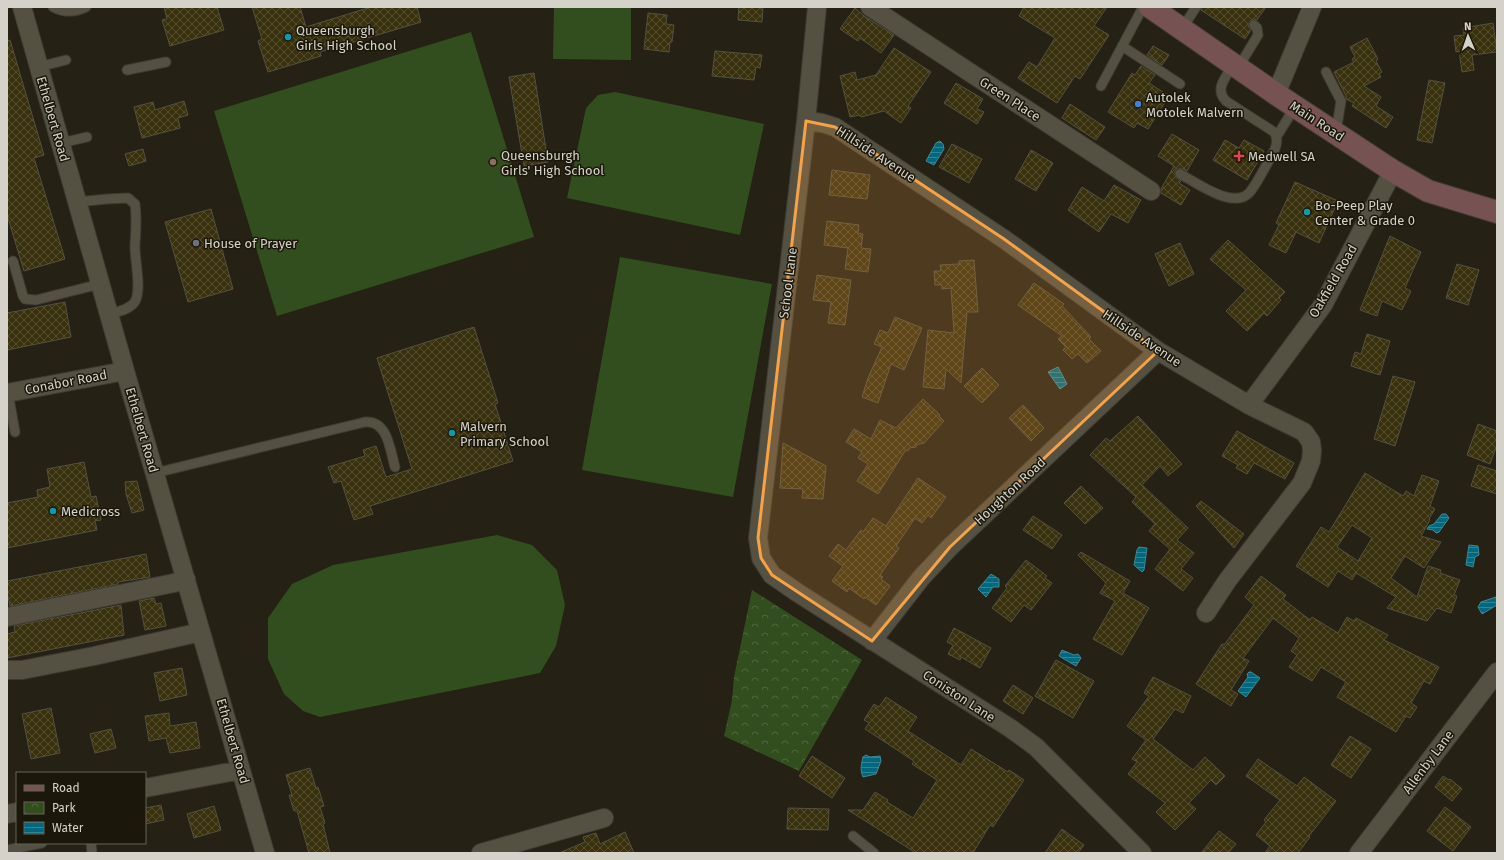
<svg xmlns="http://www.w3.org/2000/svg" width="1504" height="860" viewBox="0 0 1504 860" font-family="'Fira Sans',sans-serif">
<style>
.park{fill:url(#park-crowns)}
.pitch{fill:#324e1f}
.water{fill:url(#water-rules);stroke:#408895}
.building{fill:url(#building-cross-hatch);stroke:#545141;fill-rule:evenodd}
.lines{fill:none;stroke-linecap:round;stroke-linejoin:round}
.lane-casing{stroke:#3e3b32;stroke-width:11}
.street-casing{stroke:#3e3b32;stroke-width:20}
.secondary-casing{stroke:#3e3b32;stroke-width:24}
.lane{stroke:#555142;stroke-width:9}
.street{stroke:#555142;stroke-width:18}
.secondary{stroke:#775252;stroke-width:22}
.marked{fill:#f6a247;fill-opacity:0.2;stroke:#f6a247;stroke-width:3;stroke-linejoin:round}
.culture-dot{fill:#0f9aa8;stroke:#1b180b;stroke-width:1.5}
.shop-dot{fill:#3f7fe0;stroke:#1b180b;stroke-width:1.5}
.health-dot{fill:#e0444e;stroke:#1b180b;stroke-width:1.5}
.education-dot{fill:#8d6e63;stroke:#1b180b;stroke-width:1.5}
.worship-dot{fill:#6b7280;stroke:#1b180b;stroke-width:1.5}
.labels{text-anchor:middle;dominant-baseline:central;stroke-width:3;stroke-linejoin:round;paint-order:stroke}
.poi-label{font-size:13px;fill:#d4d2c9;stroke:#1b180b;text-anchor:start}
.street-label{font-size:13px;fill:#d4d2c9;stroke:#1b180b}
</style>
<defs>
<pattern id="park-crowns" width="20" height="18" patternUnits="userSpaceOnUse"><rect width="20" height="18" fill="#324e1f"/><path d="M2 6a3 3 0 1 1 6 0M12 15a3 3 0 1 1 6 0" fill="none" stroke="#4f673e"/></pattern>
<pattern id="water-rules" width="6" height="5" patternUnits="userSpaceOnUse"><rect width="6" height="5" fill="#00687f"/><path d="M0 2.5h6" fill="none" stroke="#308495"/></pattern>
<pattern id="building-cross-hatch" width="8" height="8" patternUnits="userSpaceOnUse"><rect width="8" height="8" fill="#39300d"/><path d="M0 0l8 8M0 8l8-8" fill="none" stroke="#554d2f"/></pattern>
</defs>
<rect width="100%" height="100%" fill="#252114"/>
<path class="park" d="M752 590 862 660 799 771 724 736 732 700 734 677Z"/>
<path class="pitch" d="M554 7H631V60L553 59Z
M471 32 534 237 277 316 214 111Z
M615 92 764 124 740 235 567 198 586 108 598 95Z
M620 257 772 284 733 497 582 470Z
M497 535 532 545 557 570 565 605 556 646 540 673 320 717 303 711 284 694 268 659V618L292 584 333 565Z"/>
<path class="water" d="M940 141 943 144 944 149 934 165 926 161 936 143Z
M1058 367 1067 384 1060 389 1048 372Z
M1442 514H1446L1449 518 1439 532 1436 533 1433 530 1427 529 1429 526 1434 524Z
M1469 545 1478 546 1479 555 1475 557 1473 567 1466 565Z
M1139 547 1147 548 1144 570 1142 572 1134 565 1137 550Z
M991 574 999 579V587H993L986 597 978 589Z
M1496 597 1497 605 1482 614 1478 607 1481 602Z
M1062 650 1074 655 1078 654 1081 658 1076 666 1059 656Z
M1249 672H1251L1260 678 1246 697 1238 691 1248 677 1247 674Z
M866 755 870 757 880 756 881 761 876 774 863 777C860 770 861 765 863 757Z"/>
<path class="building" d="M164 7H217L224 30 170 46 162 20 167 19Z
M252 7H300L306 27 371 7H417L421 22 320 52 321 56 268 72 258 41 262 39Z
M739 7H763L762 22 738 20Z
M1024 7H1107L1094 26 1109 35 1080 79 1075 76 1057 103 1018 78 1029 62 1037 67 1055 38 1019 16Z
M1202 7H1266L1257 20 1253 19 1250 21 1248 26 1251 30 1245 39 1201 10Z
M855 8 864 16 894 35 881 53 860 38 858 41 840 29Z
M648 13 667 15 666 24 674 25 672 42H670L669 52 644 49Z
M1493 23 1497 52 1472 55 1474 70 1462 72 1459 51 1456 52 1454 36 1464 35 1463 28Z
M1367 38 1378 59 1376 61 1382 72 1379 74 1381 77 1364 86 1381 97 1376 106 1393 117 1386 128 1352 106 1354 103 1346 99V96L1334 72 1354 62 1352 59 1355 57 1350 47Z
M10 40 44 155 34 158 65 259 24 271 7 215V41Z
M1153 46 1169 55 1162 65 1147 55Z
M894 48 931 72 908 106 911 108 901 123 884 111 861 117 860 115 850 117 840 76 855 72 857 80 876 75Z
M715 51 762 55 760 68 756 67 754 80 712 76Z
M1141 66 1155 75 1149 83 1169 96 1148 129 1137 123 1134 128 1108 112 1132 73 1135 75Z
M534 73 548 162 524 166 509 77Z
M1429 80 1445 83 1432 143 1417 140Z
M956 83 983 99 977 109 984 112 977 124 944 103Z
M184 101 188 115 178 118 180 128 142 138 134 107 153 102 155 110Z
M1070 104 1105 127 1096 140 1062 118Z
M1172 134 1199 150 1187 171 1180 168 1175 171V177L1181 181 1179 183 1190 190 1181 205 1161 193V189L1174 166 1158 156Z
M1225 140 1239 148 1244 140 1264 151 1247 180 1213 160Z
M952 144 982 159 969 183 939 167Z
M143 149 146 161 129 166 125 154Z
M1031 150 1053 163 1036 191 1015 179Z
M832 170 870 175 867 199 829 195Z
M1295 182 1338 201 1319 243 1296 232 1286 253 1269 245 1279 225 1276 223Z
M1114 185 1141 200 1128 223 1111 214 1099 232 1068 210 1082 187 1104 201Z
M211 209 233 289 188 302 165 222Z
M827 221 859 225 858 233 863 234 861 248 871 249 868 272 845 269 848 248 824 245Z
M1390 236 1421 252 1405 288 1411 291 1402 310 1382 301 1377 316 1360 310Z
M1228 240 1285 292 1279 298 1281 300 1267 316 1264 313 1247 331 1226 311 1246 290 1210 259Z
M1180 243 1194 274 1169 286 1155 254Z
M974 260 978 312H967L961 383 946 369 944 389 923 387 928 330 954 333 951 288 942 289V285H935L934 271H941L940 265 959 264V261Z
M1457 264 1479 270 1468 305 1446 298Z
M817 275 851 280 845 325 828 323 831 302 813 300Z
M1034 283 1064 304 1062 306 1091 337 1089 339 1101 351 1087 363 1078 354 1072 359 1063 350 1066 347 1058 339 1062 336 1018 305Z
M65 302 71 337 7 350V313Z
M895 317 922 328 904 370 891 364 878 403 862 397 868 378 882 347 874 344 880 330 888 333Z
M474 327 498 403 495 404 513 461 370 506 373 514 354 520 341 481 334 483 328 467 365 456 363 450 376 446 386 477 412 469 377 358Z
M1367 334 1390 341 1380 375 1351 366 1355 352 1361 354Z
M982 368 999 385 982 403 964 386Z
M1393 376 1415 382 1395 446 1374 439Z
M923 399 940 415 939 416 944 421 924 443 916 445V447L909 448V450L905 451 878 494 857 481 868 464 858 458 862 452 846 442 854 429 871 439 880 420 896 428Z
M1023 405 1044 428 1031 441 1009 418Z
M1138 416 1182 464 1168 476 1160 466 1142 485 1188 528 1177 540 1194 553 1181 569 1193 578 1183 591 1155 569 1170 549 1149 531 1155 524 1132 502 1136 497 1090 455 1106 438 1110 441Z
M1478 424 1497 431V445L1490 464 1467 455Z
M1237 431 1294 463 1285 479 1254 463 1247 474 1236 468 1238 465 1222 456Z
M783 443 826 466 823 499 802 498 803 489 780 488Z
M84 462 91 497 96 496 101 520 95 521 97 530 7 548V503L38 497 37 490 50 487 47 469Z
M1478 465 1497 471V494L1471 486Z
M1365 473 1403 496 1406 491 1414 496 1422 475 1439 481 1430 506 1435 509 1429 519 1430 520 1421 536 1441 542 1424 568 1405 556 1391 578 1417 597 1428 566 1441 570 1440 573 1460 580 1454 595 1457 596 1451 613 1437 608 1427 621 1387 608 1396 597 1356 573 1352 580 1338 571 1328 587 1296 566 1321 527 1329 532ZM1352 525 1372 538 1358 561 1337 547Z
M918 478 946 497 931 518 928 515 922 523 915 518 896 546 899 548 880 575 883 577 881 579 890 586 876 605 865 597 864 599 849 588 847 592 832 581 843 566 829 556 838 544 846 550 861 530 863 532 873 518 886 526Z
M137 481 144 510 132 513 126 494 125 482Z
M1081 486 1103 508 1085 524 1064 503Z
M1201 501 1244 534 1234 548 1196 506Z
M1033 516 1062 535 1052 549 1023 530Z
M1081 552 1130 581 1123 593 1149 608 1122 655 1093 639 1115 601 1100 593 1106 583 1078 555Z
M146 554 150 577 118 582V584L10 606 7 591V581Z
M1026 560 1047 576 1045 578 1052 583 1031 610 1024 605 1011 622 992 608 1007 588 1005 586Z
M1261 576 1286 595 1283 599 1310 620 1312 617 1338 633 1347 617 1354 621 1356 618 1388 635 1384 640 1439 667 1430 684 1424 681 1411 703 1417 707 1410 718 1406 716 1396 732 1337 697 1346 682 1321 667 1312 681 1289 667 1297 655 1291 651 1299 638 1273 618 1243 658 1249 661 1231 690 1238 694 1231 706 1196 684 1222 644 1224 645 1254 605 1245 597Z
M154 598 156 604 161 603 166 626 145 630 139 601Z
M121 605 124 635 7 658V634L15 632 14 626Z
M954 628 991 648 980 668 961 657 960 660 948 654 953 645 947 642Z
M1056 660 1094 681 1073 718 1035 696Z
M182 668 187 695 160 701 154 673Z
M1153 677 1191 696 1183 713 1175 709 1153 739 1193 770 1205 757 1225 776 1216 785 1211 780 1189 803 1196 809 1175 830 1156 812 1165 803 1128 774 1137 762 1132 759 1146 740 1127 726 1149 696 1144 693Z
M1013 685 1033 698 1023 714 1003 701Z
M886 697 917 717 908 731 961 765 971 749 1008 772 1009 770 1024 780 993 827 990 825 973 853H916L848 810H863L875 792 888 800 887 802 913 818 937 780 912 764 914 761 865 729 869 723 864 720 874 704 879 707Z
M51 708 60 753 31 759 22 714Z
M169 713 170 726 196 722 200 748 170 753 166 738 149 741 145 716Z
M111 729 116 748 95 753 90 734Z
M1350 736 1371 749 1351 778 1331 765Z
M812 756 845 778 832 798 799 776Z
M1258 759 1297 786 1304 777 1336 801 1309 836 1310 837 1298 853H1265L1270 846 1256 835 1266 822 1264 820 1280 800 1246 776Z
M310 768 316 788 318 787 324 806 320 807 325 823 323 824 330 853H309L297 811H294L289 795H292L286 775Z
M1443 776 1449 780 1450 779 1462 789 1452 801 1435 787Z
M161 805 164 820 145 824V808Z
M214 806 221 830 194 838 187 814Z
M1445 807 1471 827 1453 851 1427 831Z
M788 808 829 809 828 830 787 829Z
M1062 829 1084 845 1078 853H1045Z
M1219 831 1236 844 1228 853H1201Z
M625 832 634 853H559L585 842 583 837 596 833 600 844Z"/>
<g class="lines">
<defs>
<path id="lane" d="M53 7C64 13 76 12 86 7
M1182 29 1196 7
M1122 46 1180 84
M38 67 66 60
M1238 68 1258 35 1257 28 1254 25
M127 70 166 62
M1326 72 1341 101 1336 132
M1101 86 1143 7
M1277 136 1295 107
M61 143 87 137
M1180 174C1196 182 1234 211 1250 192 1258 182 1268 162 1275 149 1277 143 1278 138 1274 132L1226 101C1214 89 1226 77 1233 65
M77 202 107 199 128 198 135 204C137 218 136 230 135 244 134 258 143 292 134 303 128 310 117 312 109 314
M13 261 23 296 25 299 36 300 100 284
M8 393 15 432
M155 473 365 422C388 420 390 450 395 467
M853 836 874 853
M91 843 92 853
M7 850 42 843"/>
<path id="street" d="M22 7 125 371 265 853
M817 7 806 121 758 538 761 558 772 575 798 593 1010 728 1036 747 1142 853
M870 7 1151 191
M1276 94 1312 7
M806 121 822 123 835 127 1004 239 1158 351 1249 405 1304 432 1311 442 1312 450 1311 461 1302 483 1227 581 1206 613
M7 393 125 371
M1249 405 1323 305 1393 171
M7 617 174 583 186 579
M872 641 921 578 950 547 1158 351
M7 670H22L94 656 201 632
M145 788 241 770
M7 814 17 812
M481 853 604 818
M1359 853 1497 672"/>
<path id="secondary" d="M1150 7 1276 94 1393 171 1428 191 1497 212"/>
</defs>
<use href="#lane" class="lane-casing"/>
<use href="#street" class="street-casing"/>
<use href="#secondary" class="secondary-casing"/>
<use href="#lane" class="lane"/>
<use href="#street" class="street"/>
<use href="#secondary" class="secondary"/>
</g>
<path class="marked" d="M806 121 835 127 1004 239 1158 351 950 547 872 641 772 575 761 558 758 538Z"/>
<g class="culture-dot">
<circle cx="288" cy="37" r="4"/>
<circle cx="1307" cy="212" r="4"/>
<circle cx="452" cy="433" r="4"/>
<circle cx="53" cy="511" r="4"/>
</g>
<circle class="shop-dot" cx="1138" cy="104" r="4"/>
<path class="health-dot" d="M1237 150h4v4h4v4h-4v4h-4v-4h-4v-4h4z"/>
<circle class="education-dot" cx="493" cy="162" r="4"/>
<circle class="worship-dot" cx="196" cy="243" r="4"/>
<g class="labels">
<g class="poi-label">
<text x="296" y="30">Queensburgh<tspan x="296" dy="15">Girls High School</tspan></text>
<text x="1146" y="97">Autolek<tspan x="1146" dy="15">Motolek Malvern</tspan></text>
<text x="501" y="155">Queensburgh<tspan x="501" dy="15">Girls' High School</tspan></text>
<text x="1248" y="156">Medwell SA</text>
<text x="1315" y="205">Bo-Peep Play<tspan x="1315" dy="15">Center &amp; Grade 0</tspan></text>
<text x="204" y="243">House of Prayer</text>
<text x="460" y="426">Malvern<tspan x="460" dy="15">Primary School</tspan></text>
<text x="61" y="511">Medicross</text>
</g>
<g class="street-label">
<text transform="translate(1010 99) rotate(33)">Green Place</text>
<text transform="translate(53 119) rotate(74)">Ethelbert Road</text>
<text transform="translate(1317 121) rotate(33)">Main Road</text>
<text transform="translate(876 154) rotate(33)">Hillside Avenue</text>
<text transform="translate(1333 281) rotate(-60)">Oakfield Road</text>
<text transform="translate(788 283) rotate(-83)">School Lane</text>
<text transform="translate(1142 338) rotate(34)">Hillside Avenue</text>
<text transform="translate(66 382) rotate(-11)">Conabor Road</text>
<text transform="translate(142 430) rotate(74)">Ethelbert Road</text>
<text transform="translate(1010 491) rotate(-43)">Houghton Road</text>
<text transform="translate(959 696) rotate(33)">Coniston Lane</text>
<text transform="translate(233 741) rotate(74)">Ethelbert Road</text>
<text transform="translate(1428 762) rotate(-53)">Allenby Lane</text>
</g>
</g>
<rect width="1504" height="860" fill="none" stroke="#d4d2c9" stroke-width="16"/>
<rect x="16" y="772" width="130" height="72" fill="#1b180b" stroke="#656257"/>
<rect x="24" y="785" width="20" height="6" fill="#775252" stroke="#656257"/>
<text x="52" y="792" font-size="12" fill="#d4d2c9">Road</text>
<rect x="24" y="802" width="20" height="12" fill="url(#park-crowns)" stroke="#656257"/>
<text x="52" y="812" font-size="12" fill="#d4d2c9">Park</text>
<rect x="24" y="822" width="20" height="12" fill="url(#water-rules)" stroke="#656257"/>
<text x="52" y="832" font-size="12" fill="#d4d2c9">Water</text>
<g transform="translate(1468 36) rotate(358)" stroke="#1b180b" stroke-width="3" paint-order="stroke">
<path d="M0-3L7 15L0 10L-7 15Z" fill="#d4d2c9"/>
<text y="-6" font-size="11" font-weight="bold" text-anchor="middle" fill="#d4d2c9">N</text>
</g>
</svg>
